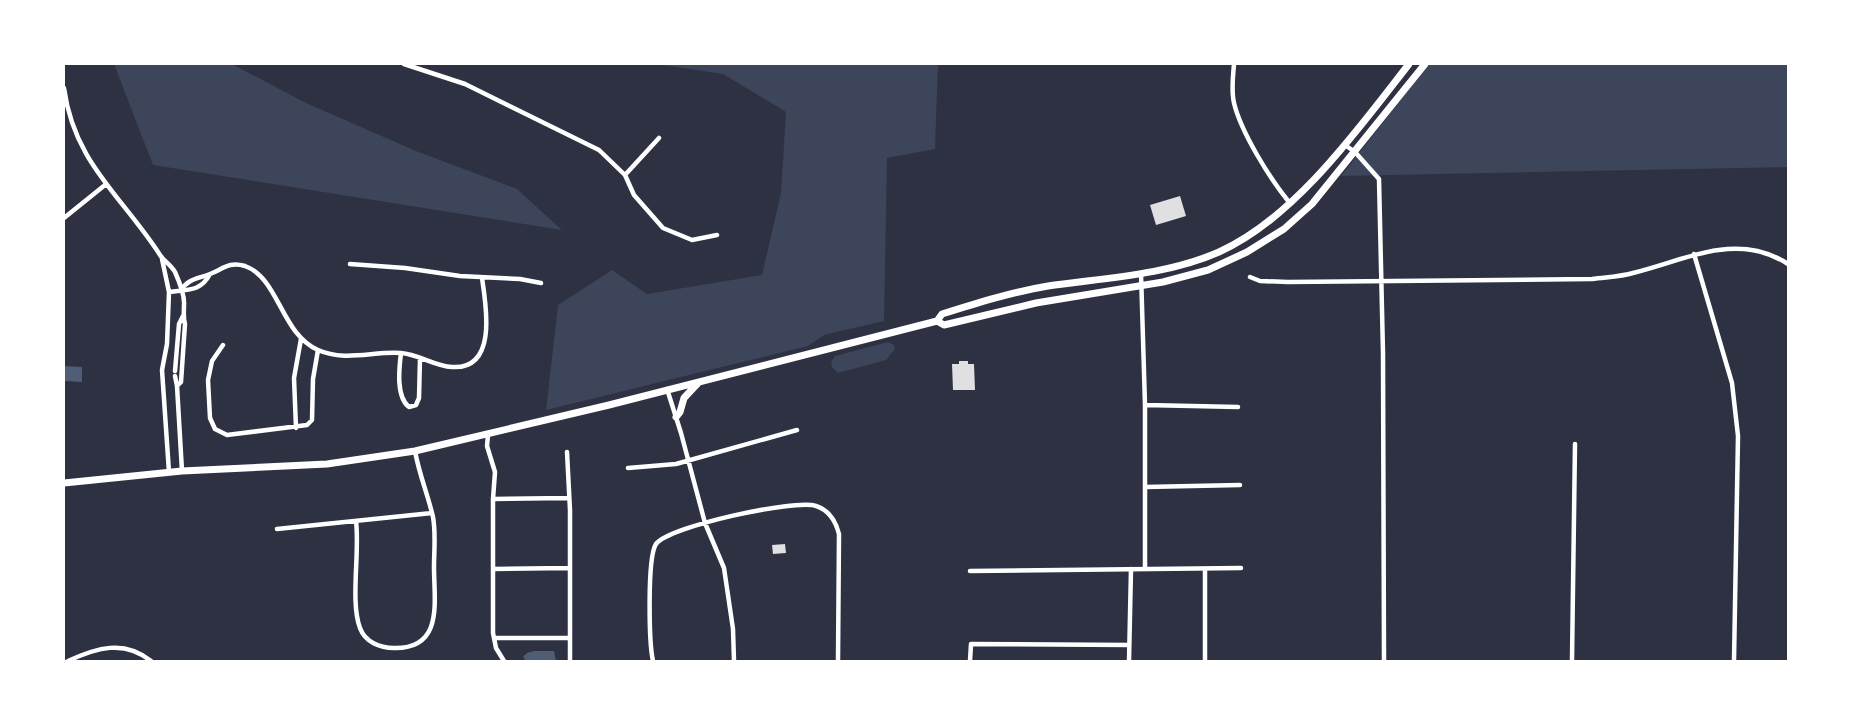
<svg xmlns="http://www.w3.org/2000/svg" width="1852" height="725" viewBox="0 0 1852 725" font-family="Barlow,sans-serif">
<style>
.green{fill:#3c4559}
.water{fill:#4f5d75}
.building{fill:#e0e0e3}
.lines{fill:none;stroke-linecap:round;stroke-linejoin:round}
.minor{stroke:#fff;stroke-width:4.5}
.primary{stroke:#fff;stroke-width:7}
</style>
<rect width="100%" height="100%" fill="#2d3142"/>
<path class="green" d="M114 64H232L306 103 416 151 517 189 562 230 153 165Z
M656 64H938L935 149 887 158 884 321 824 335 808 346 546 410 558 305 612 270 647 294 762 275 781 193 786 112 723 74Z
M1429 64H1788V167L1341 176Z
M888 342 894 345 895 349 886 360 838 373 832 367 831 362 835 356Z"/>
<path class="water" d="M64 366 82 367V382L64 381Z
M534 651H554L556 661H526L523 657 527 653Z"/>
<path class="building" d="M1180 196 1186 216 1156 225 1150 205Z
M959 361H968V364H974L975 390H953L952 364H959Z
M785 544 786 553 773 554 772 545Z"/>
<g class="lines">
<path class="minor" d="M404 64 465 84 599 150 625 175 634 195 663 228 692 240 717 235
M1234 64C1233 77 1231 90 1234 103 1241 132 1270 179 1289 202
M64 88C74 163 122 196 160 255 164 261 171 265 175 272 179 281 185 295 184 305 184 312 183 317 185 324L181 382 177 386 182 471
M1345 145 1355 152 1379 179 1383 353 1384 661
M625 175 659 138
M64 218 105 185
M1694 254 1732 383 1738 436 1734 661
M162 259 169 292 167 344 162 370 169 472
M350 264 405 268 460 276 520 279 541 283
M1141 273 1145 405V569
M1250 277 1260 281 1288 282 1592 279C1605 277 1620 277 1633 273 1686 260 1737 231 1788 264
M181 290C189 278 198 279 210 274 223 269 229 261 245 266 279 278 281 334 318 350 345 362 373 351 401 353 418 354 434 366 452 367 498 370 486 305 482 278
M169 292C186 289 200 293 210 274
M223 345 212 361 208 380 210 418 215 429 227 435 307 425 312 420 313 379 318 350
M401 353C399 369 396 397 409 407L416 405 419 398 420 358
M175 371 179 324 183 316
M175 376 177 386
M667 389 681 433 705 523 724 568 733 629 734 661
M1145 405 1238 407
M296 428 294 378 301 339
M488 435 487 446 495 472 493 499V633L496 648 504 661
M567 452 570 510V661
M628 468 676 464 797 430
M1145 487 1240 485
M493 499 568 498
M356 521C360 551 350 602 360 628 365 642 380 648 394 648 444 649 434 602 434 567 434 551 436 533 433 517 428 495 419 474 415 451
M277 529 432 513
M493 569 569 568
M1205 569V661
M970 571 1241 568
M494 638H570
M68 661C96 648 124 639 151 661
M653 661C649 643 647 558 656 544 670 526 794 499 816 506 829 510 836 522 839 534L838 661
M970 661 971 644 1129 645
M1129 661 1131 569
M1572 661 1575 444"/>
<path class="primary" d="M937 321 944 325 1036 303 1163 282 1208 270 1247 252 1284 229 1312 204 1425 64
M937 321 942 314C977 303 1012 292 1048 286 1104 278 1167 275 1219 252 1295 218 1359 128 1409 64
M676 417 680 412 684 398 698 383
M64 483 182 471 327 464 415 451 609 405 937 321"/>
</g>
<rect width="1852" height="725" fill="none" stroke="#ffffff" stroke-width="130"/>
</svg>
